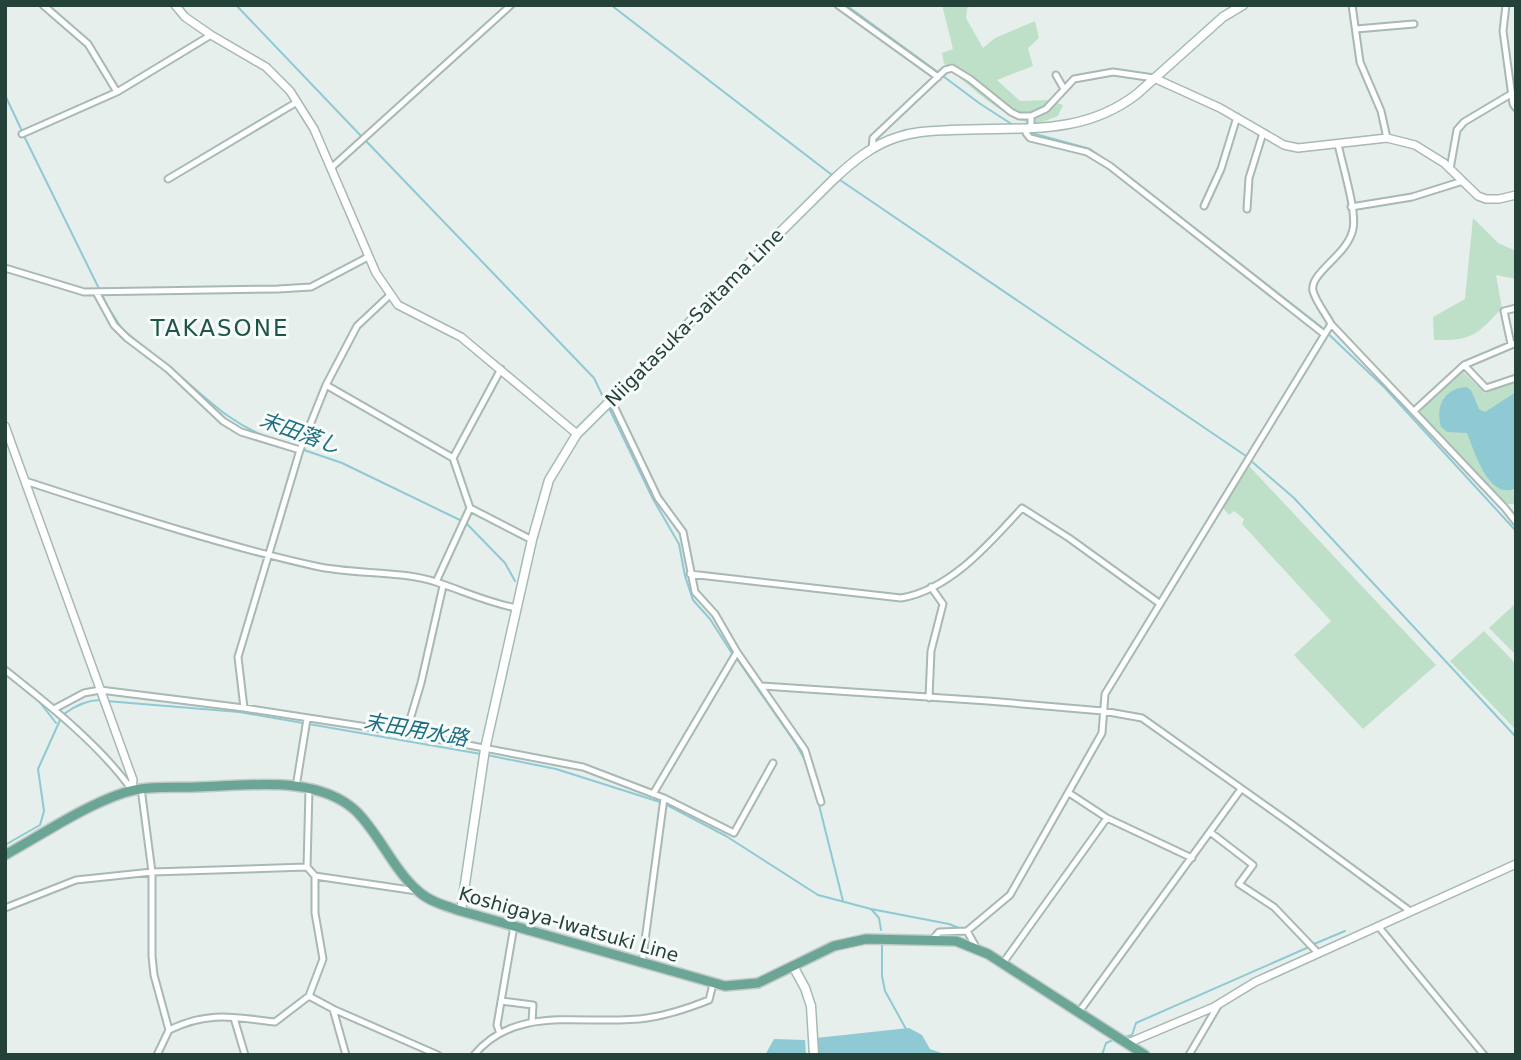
<svg xmlns="http://www.w3.org/2000/svg" width="1521" height="1060" viewBox="0 0 1521 1060" font-family="'DejaVu Sans','Noto Sans JP',sans-serif">
<style>
.green{fill:#bfe0c8}
.water{fill:#8ec9d4}
.lines{fill:none;stroke-linecap:round;stroke-linejoin:round}
.stream{stroke:#8ec9d4;stroke-width:2}
.minor-casing{stroke:#a8b8b2;stroke-width:9}
.tertiary-casing{stroke:#a8b8b2;stroke-width:10}
.secondary-casing{stroke:#a4bbb3;stroke-width:11}
.primary-casing{stroke:#c2cac8;stroke-width:12}
.minor{stroke:#fff;stroke-width:5}
.tertiary{stroke:#fff;stroke-width:7}
.secondary{stroke:#fff;stroke-width:8}
.primary{stroke:#6aa596;stroke-width:9}
.labels{text-anchor:middle;dominant-baseline:central;stroke-width:6;stroke-linejoin:round;paint-order:stroke}
.street-label{font-size:19px;fill:#24423a;stroke:#f7fbf9}
.water-label{font-size:21px;font-style:italic;fill:#1c6f80;stroke:#f7fbf9}
.quarter-label{font-size:23px;letter-spacing:2px;fill:#1f5548;stroke:#f7fbf9}
</style>
<rect width="100%" height="100%" fill="#e6efeb"/>
<path class="green" d="M942 5H971L967 9 966 18 983 48 995 38 1035 21 1039 38 1028 48 1033 66 997 80 1020 101 1047 100 1063 105 1058 116C1052 118 1044 122 1037 123 1012 127 963 80 944 64L942 53 953 49Z
M1473 218 1498 243 1516 251V279L1496 275 1502 308C1477 335 1472 341 1434 340L1433 317 1465 299Z
M1462 371 1485 393 1516 382V504H1505L1421 413 1420 410Z
M1249 466 1436 665 1363 729 1294 655 1331 621 1242 524 1244 519 1234 511 1229 515 1223 508Z
M1516 603V655L1489 628Z
M1484 631 1516 664V730L1450 661Z"/>
<path class="water" d="M1466 387 1471 390 1479 409 1485 412 1516 392V488C1489 502 1474 450 1467 433L1447 432 1441 427C1435 406 1444 389 1466 387Z
M909 1028 922 1035 930 1049 947 1055H818L816 1038Z
M774 1039 805 1040 806 1055H765Z"/>
<g class="lines">
<path class="stream" d="M236 5 362 137
M611 5 832 175
M846 5 939 73
M943 76 979 103 1013 125
M5 95 22 131
M1028 132 1090 149 1128 176 1320 326 1384 387 1516 531
M24 136 108 307 122 329 159 359
M366 141 594 378 605 401
M840 180 1246 456
M172 369C207 398 228 423 272 439
M608 406 653 499 679 544 685 576 693 600 710 619 733 655
M304 450 342 463 462 521
M1250 460 1294 498 1516 737
M466 523 505 563 515 581
M737 659 796 744 806 762
M5 674 23 688
M38 700 56 723
M106 701 239 712 481 754
M64 714C75 706 86 700 100 700
M487 755 556 769 660 802
M817 797 843 901
M665 804 726 836 818 895 871 909 879 918 881 930
M5 845 40 825 44 811 38 769 61 718
M871 909 949 924 959 928
M882 942V976L885 991 906 1029
M1314 944 1345 931
M1125 1037 1132 1035 1136 1023 1309 947
M1102 1055 1106 1043 1113 1040"/>
<defs>
<path id="minor" d="M43 5 88 44 117 92
M838 5 938 77
M1352 5 1360 62 1381 111 1387 138
M1506 5 1503 31 1513 104 1516 108
M1356 29 1414 24
M1056 75 1064 89
M1154 78 1113 72 1074 79 1046 109 1031 116V125L1026 133 1030 138 1087 152 1110 166 1324 334
M22 134 117 92 211 35
M1338 144C1342 164 1357 211 1353 229 1348 255 1309 273 1313 291 1316 302 1326 314 1331 324L1505 508 1516 522
M872 149 873 138 945 70 952 68 970 79 1011 112 1019 116H1031
M331 168 511 5
M1450 169 1457 130 1464 122 1511 94
M168 179 297 102
M1204 206 1221 169 1237 117
M1351 207 1412 197 1463 181
M1247 209 1249 178 1263 133
M5 268 84 292 278 289 311 287 368 257
M96 292 114 325 127 338 168 369 223 421 241 432 300 450
M1511 344 1504 311 1516 308
M1464 365 1486 388 1516 378
M326 385 453 458 470 508 532 540
M609 401 615 408 658 498 683 532 695 592 715 614 737 652 805 750 821 802
M1414 411 1464 365 1516 343
M453 458 501 369
M25 481C121 512 217 544 315 566 355 575 398 570 436 582 464 591 488 603 517 608
M690 574 901 598C950 590 990 543 1022 508L1069 538 1159 603
M436 582 470 508
M5 670C49 705 99 744 132 790
M761 686 988 701 1103 711 1142 718 1290 823 1410 911
M929 698 931 651 943 604 931 587
M244 708 238 657 300 450 326 385 357 326 390 295
M54 709 84 693 100 690 244 708 406 733 583 767 664 798 734 833 773 763
M406 733 421 683 443 586
M296 787 307 719
M141 788 152 872V956L154 975 169 1030 157 1055
M1069 793 1107 818 1192 858
M653 794 737 652
M1210 832 1253 865 1239 884 1274 907 1318 953
M307 867 309 789
M5 908 76 880 152 872 307 867 315 876 417 891
M1378 926 1484 1055
M967 931 976 947
M933 939 939 932 967 931 1010 895 1102 733 1105 694 1331 324
M642 963 664 798
M1003 963 1107 818
M309 996 333 1009 438 1055
M501 1001 533 1005 532 1022
M333 1009 346 1055
M1079 1012 1241 789
M234 1018 245 1055
M169 1030C208 1011 233 1017 275 1022L309 996 323 959 315 913V876
M499 1031 497 1025 514 926
M474 1055C518 1002 587 1027 647 1018 668 1015 689 1008 709 1000L713 984
M1189 1055 1219 1004"/>
<path id="tertiary" d="M175 5 185 17 211 35 266 67 290 91 314 129 376 273 398 305 461 337 577 434
M1154 78 1220 108 1284 145 1298 148 1387 138 1415 145 1444 163 1478 196 1486 199H1499L1516 195
M5 426 133 780 132 790
M1128 1043 1214 1007 1255 982 1516 864"/>
<path id="secondary" d="M461 911 485 749 532 540 549 480 577 434 832 181C852 162 872 145 898 137 916 131 933 131 951 130 1018 126 1080 138 1137 94L1223 17 1243 5
M793 966 805 988 811 1006 814 1055"/>
<path id="primary" d="M5 855C43 834 82 807 123 793 146 785 173 788 197 787 246 786 316 774 356 811 380 835 393 869 418 891 430 902 446 906 461 911L725 986 758 983 834 946 866 939 956 941 988 954 1145 1055"/>
</defs>
<use href="#minor" class="minor-casing"/>
<use href="#tertiary" class="tertiary-casing"/>
<use href="#secondary" class="secondary-casing"/>
<use href="#primary" class="primary-casing"/>
<use href="#minor" class="minor"/>
<use href="#tertiary" class="tertiary"/>
<use href="#secondary" class="secondary"/>
<use href="#primary" class="primary"/>
</g>
<g class="labels">
<g class="street-label">
<text transform="translate(694 317) rotate(-45)">Niigatasuka-Saitama Line</text>
<text transform="translate(569 924) rotate(16)">Koshigaya-Iwatsuki Line</text>
</g>
<g class="water-label">
<text transform="translate(300 433) rotate(20)">末田落し</text>
<text transform="translate(416 730) rotate(10)">末田用水路</text>
</g>
<g class="quarter-label">
<text x="220" y="328">TAKASONE</text>
</g>
</g>
<rect width="1521" height="1060" fill="none" stroke="#24423a" stroke-width="14"/>
</svg>
